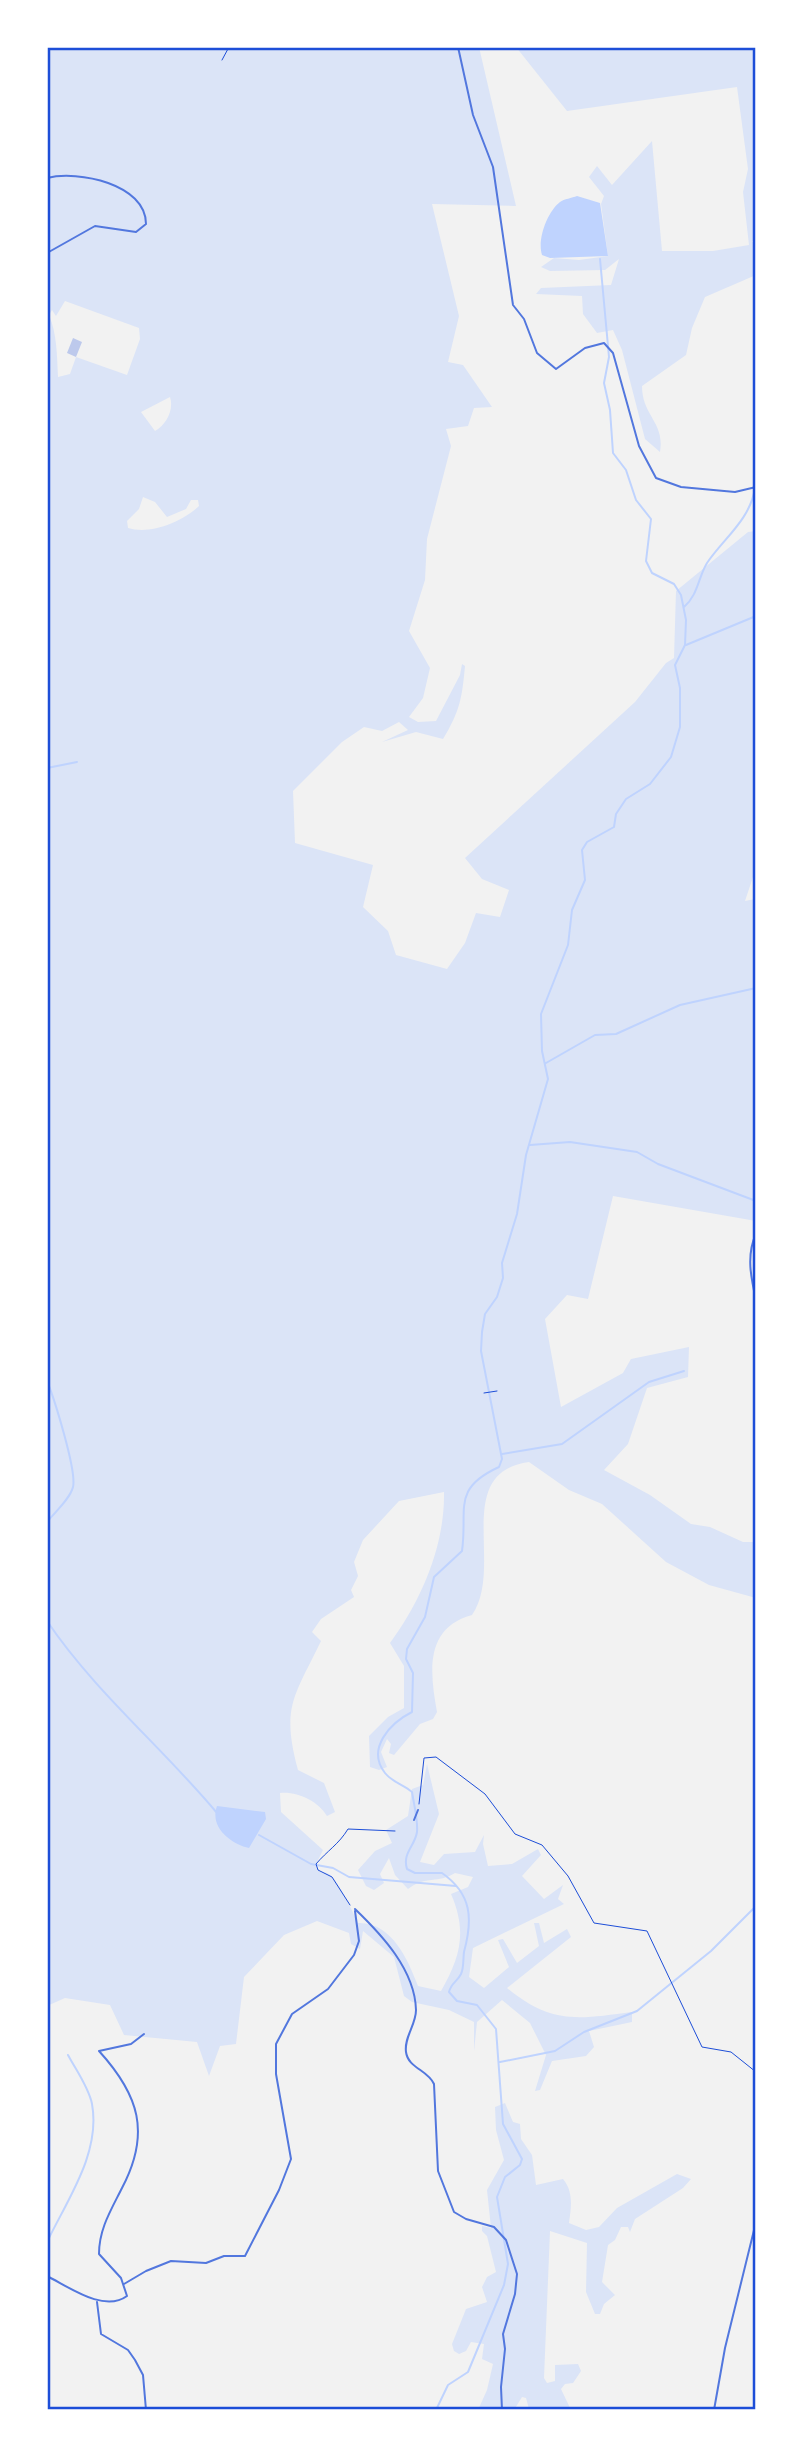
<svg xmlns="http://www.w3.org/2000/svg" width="803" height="2457" viewBox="0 0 803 2457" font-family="Barlow,sans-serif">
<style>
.green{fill:#dbe4f7;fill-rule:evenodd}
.water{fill:#bfd3fe}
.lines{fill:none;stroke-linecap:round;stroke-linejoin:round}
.stream{stroke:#bfd3fe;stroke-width:2}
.building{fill:#bdc9ec}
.path{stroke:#1d4ed8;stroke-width:1}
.minor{stroke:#5277de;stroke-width:2}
.neatline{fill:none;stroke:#1d4ed8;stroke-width:2.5}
</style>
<rect width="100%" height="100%" fill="#f2f2f2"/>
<path class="green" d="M47 47H479L516 206 432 204 459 316 448 362 463 365 492 407 474 408 468 426 446 429 451 446 427 539 425 580 409 631 430 668 423 698 409 717 418 722 436 721 460 675 462 664 465 666C462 698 460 711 443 739L416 732 382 742 408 730 399 722 382 731 364 727 342 742 293 791 295 843 373 865 363 907 388 931 396 955 447 969 465 943 476 913 500 917 509 890 482 879 465 858 635 702 666 663 674 658 676 591 748 532 756 531V826L753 827V877L745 901 755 899 756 883V1221L613 1196 588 1299 567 1295 545 1319 561 1407 623 1373 631 1359 689 1347 688 1377 647 1388 628 1444 604 1470 650 1495 691 1524 710 1527 743 1542H756V1598L709 1585 666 1562 602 1504 569 1490 529 1462C451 1473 505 1568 472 1615 424 1628 430 1673 437 1712L433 1719 420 1724 394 1755 389 1753 391 1744 387 1739 381 1752 387 1767 379 1770 370 1767 369 1736 388 1717 404 1708V1666L390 1643C421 1601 445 1546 444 1492L399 1501 363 1540 354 1562 358 1576 351 1590 354 1597 321 1619 312 1632 321 1641C294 1697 281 1707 298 1770L324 1783 335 1812 327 1816C318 1801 297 1791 280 1793L281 1812 323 1850 316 1864 318 1870C321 1872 326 1872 329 1874 338 1879 354 1915 358 1923 392 1922 408 1960 418 1986L441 1991C461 1956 467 1931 451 1894L468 1887 473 1877 455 1873C438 1884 426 1875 408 1889L395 1875 389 1858 380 1874 384 1883 374 1890 366 1886 358 1870 375 1851 392 1843 386 1830 408 1816 412 1789 423 1785 427 1764 439 1814 420 1862 434 1865 444 1854 475 1852 484 1835 483 1844 488 1866 512 1864 538 1849 541 1855 522 1876 544 1899 563 1885 558 1899 564 1904 473 1948 469 1977 484 1988 509 1967 498 1940 503 1939 517 1963 539 1946 534 1923H539L544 1943 567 1929 571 1937 507 1988C552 2025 578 2019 632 2012V2022L589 2031 594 2047 586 2056 552 2061 540 2090 535 2091 546 2055 530 2023 502 2000 477 2022 474 2051V2022L449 2010 412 2002 404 1996 394 1957 363 1931 360 1949 351 1944 349 1933 317 1921 284 1935 244 1977 236 2044 220 2046 209 2076 197 2042 124 2035 110 2005 65 1998 47 2006ZM65 301 139 328 140 339 127 375 76 357 70 374 58 377C57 355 57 334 49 315L52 310 56 316ZM170 397C174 409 167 424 155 431L141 412ZM143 497 155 502 167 517 186 509 191 500H198L199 506C182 522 150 535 128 528L127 521 139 509Z
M516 47H756V236L752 242H756V275L705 297 692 328 686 355 642 386C642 416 665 422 660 452L645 439 622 350 613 330 597 333 583 314 582 296 536 294 541 288 611 285 619 259 605 270 550 271 541 267 554 258 579 260 608 256 601 204 604 196 589 177 597 166 612 185 652 141 662 251H713L749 245 743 192 748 169 737 87 567 111Z
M505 2103 513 2122 520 2124 521 2139 532 2155 536 2185 563 2179C574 2192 571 2208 569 2223L586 2230 599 2227 617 2208 677 2174 691 2179 683 2188 635 2219 630 2232 628 2227H621L615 2240 608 2245 602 2282 615 2295 604 2304 600 2314H595L586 2292 587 2243 550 2231 544 2378 547 2383 555 2381V2365L578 2364 581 2371 573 2383 565 2384 561 2389 571 2410 529 2409 526 2398 522 2397 514 2410H478L487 2390 493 2364 482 2359 484 2344 471 2342 466 2351 459 2354 454 2351 452 2344 466 2309 487 2302 482 2287 487 2277 496 2272 487 2236 482 2231V2226L491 2228 487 2190 504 2160 496 2130 495 2107Z"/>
<path class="water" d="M577 196 600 203 608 256 550 258 542 255C537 240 547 212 560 202 564 199 572 198 577 196Z
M217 1806 265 1812 266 1819 249 1848C232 1844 209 1828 217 1806Z"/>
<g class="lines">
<path class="stream" d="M684 607C698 595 698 578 707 563 724 538 750 520 755 488
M686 645 756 616
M47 768 77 762
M546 1063 595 1035 616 1034 680 1005 756 988
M530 1145 570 1142 637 1152 658 1164 756 1201
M47 1381C54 1398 77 1471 73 1487 70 1499 55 1512 47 1522
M502 1454 562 1444 649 1382 684 1371
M47 1621C95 1692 163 1748 217 1813
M259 1835 311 1864 333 1868 349 1877 456 1886
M500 2062 555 2051 584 2032 637 2011 711 1951 756 1906
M47 2242C67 2200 101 2153 92 2104 89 2088 76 2070 68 2055
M436 2410 448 2385 468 2372 504 2285 508 2264 497 2197 505 2177 520 2165 522 2159 503 2124 496 2029 477 2005 457 2001 449 1992C451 1983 457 1982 461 1974 464 1968 463 1959 464 1952 473 1919 472 1894 442 1873H415L407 1869C402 1853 415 1846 417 1832 418 1819 414 1805 412 1792 404 1785 392 1782 385 1773 366 1749 390 1723 412 1712L413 1673 406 1659 407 1649 425 1617 434 1577 462 1551C468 1509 451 1489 499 1467L502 1459 481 1351 482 1332 485 1314 497 1297 503 1278 502 1263 517 1214 526 1155 548 1079 542 1051 541 1014 568 945 572 910 585 880 582 850 587 842 614 827 616 814 626 799 650 784 671 757 680 727V688L675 665 685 645 686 620 681 595 674 584 652 573 646 561 651 519 636 500 626 470 613 453 610 410 604 383 609 357 600 259"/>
</g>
<path class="building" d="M73 338 82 342 76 357 67 353Z"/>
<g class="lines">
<path class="path" d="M222 60 229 47
M484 1393 497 1391
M419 1804 424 1758 436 1757 485 1794 515 1834 542 1845 568 1876 594 1923 647 1931 702 2047 731 2052 756 2072
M350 1905 332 1877 318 1870 316 1864C327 1851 339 1844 348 1829L395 1831"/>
<path class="minor" d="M458 47 473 115 493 167 513 305 524 319 537 353 556 369 585 348 604 343 613 353 639 446 656 478 681 487 735 492 756 487
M47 178C78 170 146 184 146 224L136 232 95 226 47 253
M756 1234C746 1255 751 1278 756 1300
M414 1820 418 1810
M355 1909C382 1935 415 1970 416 2010 416 2025 404 2037 406 2052 408 2068 428 2070 434 2084L438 2171 454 2212 466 2219 494 2227 506 2240 517 2274 515 2294 503 2334 505 2349 501 2387 502 2410
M47 2276C69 2287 104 2313 127 2296L121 2278 99 2254C99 2229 111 2210 122 2188 151 2133 139 2095 99 2051L131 2044 144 2034
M124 2284 146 2271 171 2261 206 2263 224 2256H245L279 2190 291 2159 276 2074V2044L292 2014 328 1989 354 1955 359 1941 355 1911
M97 2302 101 2334 128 2350 135 2360 143 2375 146 2410
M714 2410 725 2348 756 2222"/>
</g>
<rect width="803" height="2457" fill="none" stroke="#ffffff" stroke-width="98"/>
<rect x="49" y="49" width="705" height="2359" class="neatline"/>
</svg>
